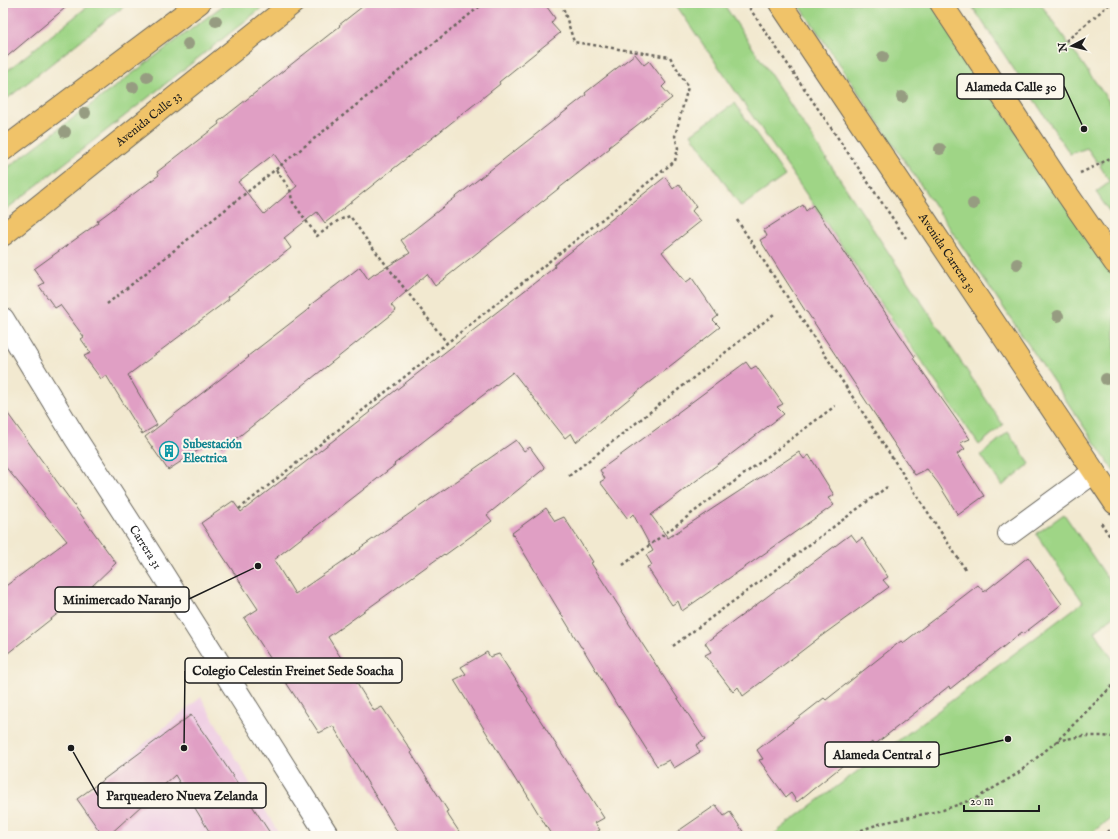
<svg xmlns="http://www.w3.org/2000/svg" width="1118" height="839" viewBox="0 0 1118 839" font-family="'IM FELL English',serif">
<style>
.built{fill:#f0d0e4}
.green{fill:#9fd586;stroke:#5e7851}
.building{fill:#e09fc4;fill-rule:evenodd}
.lines{fill:none;stroke-linecap:round;stroke-linejoin:round}
.minor-casing{stroke:#67645b;stroke-width:24}
.major-casing{stroke:#67645b;stroke-width:24}
.path{stroke:#67645b;stroke-width:2.5;stroke-dasharray:3 3;stroke-linecap:butt}
.minor{stroke:#fff;stroke-width:22}
.major{stroke:#f0c369;stroke-width:22}
.tree{fill:#969c81}
.labels{text-anchor:middle;dominant-baseline:central;stroke-width:4;stroke-linejoin:round;paint-order:stroke}
.street-label{font-size:12px;fill:#1c1c1c;stroke:#fbf7ec}
.culture-label{font-size:12px;font-weight:bold;fill:#0d838f;stroke:#fbf7ec;text-anchor:start}
.leader{fill:none;stroke:#1c1c1c;stroke-width:1.5}
.callout-dot{fill:#1c1c1c;stroke:#fbf7ec;stroke-width:1.5}
.callout{fill:#fbf7ec;stroke:#1c1c1c;stroke-width:1.5}
.callout-label{font-size:13px;text-anchor:middle;font-weight:bold;fill:#1c1c1c}
</style>
<rect width="100%" height="100%" fill="#fbf7ec"/>
<filter id="ink" filterUnits="userSpaceOnUse"><feTurbulence type="fractalNoise" baseFrequency=".025" numOctaves="2"/><feDisplacementMap in="SourceGraphic" scale="8" xChannelSelector="R" yChannelSelector="G"/><feConvolveMatrix kernelMatrix="1 2 1 2 8 2 1 2 1" color-interpolation-filters="sRGB"/></filter>
<filter id="wash" filterUnits="userSpaceOnUse"><feTurbulence type="fractalNoise" baseFrequency=".012" numOctaves="4" result="noise"/><feDisplacementMap in="SourceGraphic" scale="16" xChannelSelector="R" yChannelSelector="G"/><feGaussianBlur stdDeviation="0.9" result="paint"/><feColorMatrix in="noise" values="0 0 0 0 0 0 0 0 0 0 0 0 0 0 0 0 0 1.4 0 .05"/><feComposite in="paint" operator="in"/></filter>
<g filter="url(#wash)">
<rect width="100%" height="100%" fill="#f2e9d0"/>
<path class="built" d="M201 697 280 836H99L77 799Z"/>
<path class="green" d="M92 3H128L3 102V74Z
M226 3H268L3 212V171Z
M575 3H723L1003 425 979 445 676 5 632 8Z
M798 3H931L1115 279V473Z
M970 3H1040L1115 110V220L1096 192 1110 182 1100 166 1102 162H1097L1087 148 1070 154Z
M735 103 785 176 741 207 691 134Z
M1008 432 1030 464 1002 486 981 455Z
M1064 514 1115 589V615L1095 631 1115 663V814L1088 836H772L783 827 1083 602 1036 534Z"/>
<g id="blocks">
<path class="building" d="M3 3H71L3 60Z
M367 3H544L555 18 551 23 560 33 499 82 500 84 325 223 317 212 284 238 291 248 228 297 229 299 128 375 157 425 142 434 106 375 101 379 84 356 91 353 81 339 84 337 60 305 55 308 39 286 44 283 34 269 98 223 97 221 159 175 157 172 219 124 218 122 340 26 339 25ZM274 154 297 186 264 214 238 182Z
M635 54 644 65 649 61 666 83 662 87 672 98 609 147 610 148 435 286 427 274 391 305 396 311 222 450 214 439 208 444 168 470 145 437 249 357 248 356 310 308 309 306 360 267 368 279 373 275 410 253 401 240 586 95 585 93Z
M665 177 673 189 679 184 696 206 692 211 701 221 662 252 686 282 692 278 718 316 713 320 720 327 647 384 576 442 571 433 565 438 513 372 394 464 395 465 277 557H278L274 560 295 594 361 549 360 548 516 440 524 451 530 447 545 468 487 515 492 521 445 555 444 554 328 637 374 711 382 707 412 752 411 753 448 811 446 812 462 836H400L333 726 319 733 244 618 258 609 201 523 233 501 241 512 370 412 369 411 555 267 554 265Z
M803 205 806 211 813 205 915 357 913 358 970 439 960 443 965 449 957 454 984 496 958 515 938 483 927 469 915 475 807 312H806L760 240 767 236 764 230Z
M746 362 751 369 756 366 783 404 777 407 784 414 651 515 668 538 799 452 804 459 809 455 834 495 828 498 834 505 682 611 678 601 672 605 647 567 652 565 646 555 653 551 633 514 628 519 600 482 605 479 600 470 677 414V413Z
M3 407 116 563 89 589 3 657V588L67 541 3 464Z
M546 508 555 521 564 517 593 562 591 563 629 622H628L705 740 696 745 700 752 674 768 669 760 657 766 619 706 618 707 582 647H581L512 533Z
M851 534 857 542 862 538 888 577 883 580 889 587 820 637 743 696 738 687 733 692 705 655 711 652 705 643Z
M1028 557 1062 604 1023 634 1022 632 950 689 949 686 873 746 872 742 797 802 791 793 786 797 759 760 763 759 757 750 824 698 826 700 901 641 903 643 978 585 984 592Z
M487 652 490 657 499 654 528 699 527 700 604 818 595 823 600 830 589 836H552L520 783 518 784 454 680 466 674 461 667Z
M191 715 217 752 272 836H212L175 775 108 836H103L77 799Z
M716 805 724 816 730 812 746 836H671Z"/>
</g>
</g>
<g filter="url(#ink)">
<use href="#blocks" fill-opacity="0" stroke="#67645b" stroke-width="1"/>
<g class="lines">
<defs>
<g id="minor">
<path id="s1" d="M3 319 76 439 147 549 328 836"/>
<path d="M1009 534 1094 472"/>
</g>
<g id="major">
<path id="s2" d="M780 3 1115 503"/>
<path d="M941 3 1061 185 1115 263"/>
<path d="M3 150 199 3"/>
<path id="s3" d="M3 235 293 3"/>
</g>
</defs>
<use href="#minor" class="minor-casing"/>
<use href="#major" class="major-casing"/>
<path class="path" d="M746 3 906 238
M1066 41 1111 3
M276 170 290 189 292 201 317 236 339 220 350 216 366 239 447 343
M1080 173 1096 166 1115 155
M737 220 965 569
M107 304 484 3
M569 476 774 314
M239 509 675 161 678 148 675 136 688 87 670 57 574 42 562 4 559 3
M1101 523 1115 544
M623 565 835 406
M673 646 887 487
M1057 741 1082 736H1102L1115 737
M844 836 882 823 943 810 977 798 1017 774 1057 741 1115 683
M1103 836 1115 826"/>
<use href="#minor" class="minor"/>
<use href="#major" class="major"/>
</g>
<g class="tree">
<circle cx="216" cy="21" r="6"/>
<circle cx="188" cy="44" r="6"/>
<circle cx="883" cy="57" r="6"/>
<circle cx="147" cy="77" r="6"/>
<circle cx="133" cy="87" r="6"/>
<circle cx="902" cy="97" r="6"/>
<circle cx="85" cy="113" r="6"/>
<circle cx="65" cy="132" r="6"/>
<circle cx="940" cy="149" r="6"/>
<circle cx="973" cy="204" r="6"/>
<circle cx="1017" cy="264" r="6"/>
<circle cx="1058" cy="316" r="6"/>
<circle cx="1106" cy="379" r="6"/>
</g>
</g>
<defs>
<symbol id="building-ring" viewBox="-11 -11 22 22"><circle r="9.5" fill="#fbf7ec" stroke="#0f9aa8" stroke-width="1.5"/><path d="M-4-6H4V6H1V3H-1V6H-4ZM-2.5-4.3h1.7v1.8h-1.7ZM.8-4.3h1.7v1.8H.8ZM-2.5-1h1.7V.8h-1.7ZM.8-1h1.7V.8H.8Z" fill="#0f9aa8"/></symbol>
</defs>
<g fill-rule="evenodd">
<use href="#building-ring" x="158" y="440" width="22" height="22"/>
</g>
<g class="labels">
<g class="street-label">
<text stroke="none"><textPath href="#s3" startOffset="186">Avenida Calle 33</textPath></text>
<text stroke="none"><textPath href="#s2" startOffset="301">Avenida Carrera 30</textPath></text>
<text stroke="none"><textPath href="#s1" startOffset="269">Carrera 31</textPath></text>
</g>
<g class="culture-label">
<text x="183" y="444">Subestación<tspan x="183" dy="14">Electrica</tspan></text>
</g>
</g>
<path class="leader" d="M1084 129L1064 86M258 566L189 599M184 748L185 671M1008 739L939 755M71 748L98 796"/>
<g class="callout-dot">
<circle cx="1084" cy="129" r="4"/>
<circle cx="258" cy="566" r="4"/>
<circle cx="184" cy="748" r="4"/>
<circle cx="1008" cy="739" r="4"/>
<circle cx="71" cy="748" r="4"/>
</g>
<g class="callout">
<rect x="957" y="74" width="107" height="25" rx="4"/>
<rect x="55" y="587" width="134" height="25" rx="4"/>
<rect x="185" y="658" width="217" height="25" rx="4"/>
<rect x="825" y="742" width="114" height="25" rx="4"/>
<rect x="98" y="783" width="168" height="25" rx="4"/>
</g>
<g class="callout-label">
<text x="1011" y="91">Alameda Calle 30</text>
<text x="122" y="604">Minimercado Naranjo</text>
<text x="293" y="675">Colegio Celestin Freinet Sede Soacha</text>
<text x="882" y="759">Alameda Central 6</text>
<text x="182" y="800">Parqueadero Nueva Zelanda</text>
</g>
<rect width="1118" height="839" fill="none" stroke="#fbf7ec" stroke-width="16"/>
<g transform="translate(1072 46) rotate(263)" stroke="#fbf7ec" stroke-width="3" paint-order="stroke">
<path d="M0-3L7 15L0 10L-7 15Z" fill="#1c1c1c"/>
<text y="-6" font-size="11" font-weight="bold" text-anchor="middle" fill="#1c1c1c">N</text>
</g>
<path d="M964 805v6h75v-6" fill="none" stroke="#1c1c1c" stroke-width="2"/>
<text x="970" y="805" font-size="12" fill="#1c1c1c" stroke="#fbf7ec" stroke-width="3" paint-order="stroke">20 m</text>
</svg>
